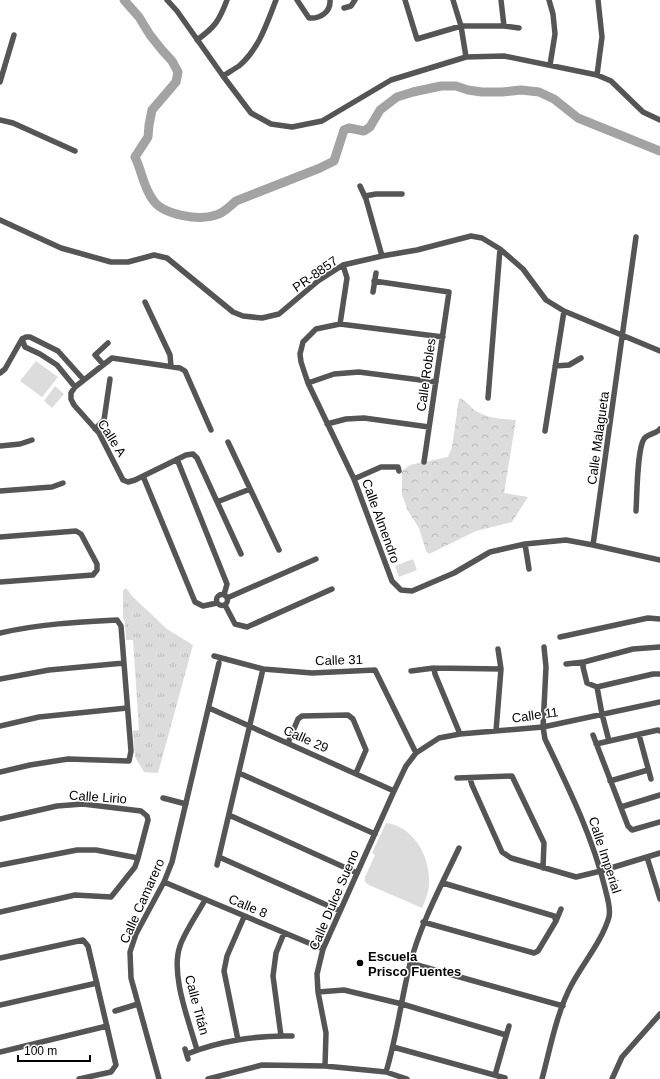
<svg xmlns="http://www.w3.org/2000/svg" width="660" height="1079" viewBox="0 0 660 1079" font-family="Arial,sans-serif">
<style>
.grass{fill:#dcdcdc}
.forest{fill:url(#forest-crowns)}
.park{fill:url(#park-tufts)}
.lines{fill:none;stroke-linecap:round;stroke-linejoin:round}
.river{stroke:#a3a3a3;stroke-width:9}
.minor{stroke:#555;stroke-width:5.5}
.poi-dot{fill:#000;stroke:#fff;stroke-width:1.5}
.labels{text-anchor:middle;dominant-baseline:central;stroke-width:3;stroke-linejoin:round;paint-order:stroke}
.street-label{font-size:13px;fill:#000;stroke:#fff}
.poi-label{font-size:13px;font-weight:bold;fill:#000;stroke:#fff;text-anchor:start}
</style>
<defs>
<pattern id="forest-crowns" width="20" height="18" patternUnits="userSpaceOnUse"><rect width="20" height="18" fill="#dcdcdc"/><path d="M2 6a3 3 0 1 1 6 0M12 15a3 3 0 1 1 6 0" fill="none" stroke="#bbb"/></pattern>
<pattern id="park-tufts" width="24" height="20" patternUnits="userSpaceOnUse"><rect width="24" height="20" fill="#dcdcdc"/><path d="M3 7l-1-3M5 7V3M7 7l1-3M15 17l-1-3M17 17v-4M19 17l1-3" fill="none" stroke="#bbb"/></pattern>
</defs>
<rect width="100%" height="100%" fill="#fff"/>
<path class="grass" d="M36 361 58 377 42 397 20 381Z
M55 386 64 394 52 408 44 401Z
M413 559 417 570 399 577 395 566Z
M386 823C413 826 430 856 429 882 429 891 426 899 422 908L369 885 365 882V877L375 855 372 853Z"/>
<path class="forest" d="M459 398C467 400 470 408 476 411 490 419 501 419 516 420L504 493 528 497 512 522 476 531 429 554 426 551 419 528 408 511 402 495V471L410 465 448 457 452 447Z"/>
<path class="park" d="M126 588 133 597 167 629 193 645 158 773 144 772 135 757 133 731 139 730 133 640H126L125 622 123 618V591Z"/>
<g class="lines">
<path class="river" d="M124 0 139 17 150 35 162 50 172 61 178 72 176 82 152 110 149 125 148 137 135 157C142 171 143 187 153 200 163 215 199 221 216 215 224 213 230 206 236 201L320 168 334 161 344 130 349 128 364 131 370 127 380 110 397 97 413 92 441 86H456L468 90 482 92H502L521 90 539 92 554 99 578 118 660 151"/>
<path class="minor" d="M167 0 177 11 223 76 251 113 271 124 292 127 322 121 391 80 466 57 504 56 597 75 611 81 643 112 660 120
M297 0 309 18C320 19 331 12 330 0
M405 0 417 39 461 26H504L519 28
M453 0 461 26 466 57
M501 0 504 26
M549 0 553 14 555 34 550 65
M344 8 351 6 355 0
M197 40C215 27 219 21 227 0
M597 75 602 37 598 0
M223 76C228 73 234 69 239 66 259 49 267 23 276 0
M0 82 14 35
M0 120 13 123 75 151
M360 186 366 199 382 256
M365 196 376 194H402
M0 220 61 248 111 262H128L154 255 167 258 233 312 243 316 262 318 279 314 318 281 343 265 382 256 417 250 471 236 482 238 500 249 523 269 546 300 564 311 660 351
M374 281 449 292 424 462
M373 292 376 273
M145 302 170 355 171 366
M340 324 347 278 343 265
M443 337 340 324 316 329 303 342 300 354 301 362 308 383 354 479 392 581 401 590 412 591 454 573 490 552 525 544 566 540 593 545 660 560
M22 339 26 337H30L58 351 84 380
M22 339 25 347 40 354 57 365 75 387
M103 364 95 355 108 343
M555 366 569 365 581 358
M0 373 5 369 22 339
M308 383 334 374 359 372 436 382
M488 398 500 249
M327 424 346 419 364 418 429 427
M95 429 104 420 110 379
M211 430 185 371 180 368 112 358 75 387 71 393V399L74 405 99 433 123 480 128 482 135 480 186 455 193 454 197 458 241 554
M545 431 564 311
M228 442 279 550
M0 446 20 444 32 440
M177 459 227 584 224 595
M143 476 195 602 203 606 217 603
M354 479 381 467H398L399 471
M0 491 52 487 63 483
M217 502 250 489
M636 511C637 497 637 449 644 439 647 434 656 434 660 429
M0 537 76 531 81 534 97 564V570L93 575 0 582
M525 544 529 569
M593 545 636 237
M216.5 600a5.5 5.5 0 1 1 11 0a5.5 5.5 0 1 1-11 0Z
M227 598 316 559
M225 605 235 624 247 627 332 589
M0 633C39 624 78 622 117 620L121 626 131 751 129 761 68 759 30 765 0 772
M560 637 648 618 660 619
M214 656 263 669 312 673 375 670 416 753
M566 664 584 662
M434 668 435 674 460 734
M411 671 434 668 501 669
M0 679 49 670 124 663
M597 687 653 674H660
M209 708 394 791
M0 726 39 717 127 708
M496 731 501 669 498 649
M593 735 628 826 632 830 660 822
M639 735 651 779
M609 741 602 714 597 687 587 683 583 667 584 662 633 649 660 647
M288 743 298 719 302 716 348 715 353 719 366 750 356 773
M596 744 658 730 660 731
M239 773 375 834
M457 778 512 776 544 843 543 868
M470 778 472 785 502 852 511 858 576 877 601 871 660 853
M610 781 648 770
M163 798 186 804
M621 807 660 795
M229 815 357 873
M0 819 57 806 83 804 141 811 147 816 148 820 138 858 135 867 111 897 75 895 0 912
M219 857 340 911
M647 857 660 899
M0 865 77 850H96L138 858
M217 865 263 669
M164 882 323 949
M443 883 554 916 556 921
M423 922 534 953 538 951 556 921 561 909
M0 958 83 940 88 946 116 1065 111 1072 79 1079
M410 963 563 1006
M318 992 344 990 402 1004 506 1035
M0 1005 97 983
M115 1011 138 1004
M281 1036 273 976 276 953 284 933
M238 1040 224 971 227 956 244 917
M393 1047 505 1078
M185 1049 188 1059
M197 1050C189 1021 170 974 180 946 184 933 198 913 205 900
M0 1052 107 1026
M187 1054C219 1041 258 1035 292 1036
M325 1066 326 1033 318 992 317 974 323 949 394 791 406 766 416 753 439 738 460 734 543 727 660 702
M386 1072C397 1036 401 1000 410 964 421 923 441 886 459 848
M495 1075 509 1026
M159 1079 131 978 130 952 136 934 164 882 172 862 219 663
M208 1079 262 1065 325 1066 386 1072 407 1079
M542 1079C550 1049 557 1011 572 984 584 962 602 941 609 917 611 907 607 897 605 888 592 835 568 787 545 739L543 727 546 667 544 647
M612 1079 622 1057 660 1014"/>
</g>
<circle class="poi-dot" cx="360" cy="963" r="4"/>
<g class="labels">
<g class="street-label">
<text transform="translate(315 274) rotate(-35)">PR-8857</text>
<text transform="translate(426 375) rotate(-82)">Calle Robles</text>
<text transform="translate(112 438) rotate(58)">Calle A</text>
<text transform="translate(598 438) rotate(-82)">Calle Malagueta</text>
<text transform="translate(381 521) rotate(70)">Calle Almendro</text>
<text transform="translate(339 660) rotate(-2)">Calle 31</text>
<text transform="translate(535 715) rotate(-8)">Calle 11</text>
<text transform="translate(306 739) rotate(24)">Calle 29</text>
<text transform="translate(98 797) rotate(4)">Calle Lirio</text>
<text transform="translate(605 855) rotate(72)">Calle Imperial</text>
<text transform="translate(334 900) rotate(-67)">Calle Dulce Sueno</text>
<text transform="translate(142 901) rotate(-66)">Calle Camarero</text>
<text transform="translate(248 906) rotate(23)">Calle 8</text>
<text transform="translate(197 1005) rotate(75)">Calle Titán</text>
</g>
<g class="poi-label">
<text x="368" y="956">Escuela<tspan x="368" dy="15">Prisco Fuentes</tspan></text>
</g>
</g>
<path d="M18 1055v6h72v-6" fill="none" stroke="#000000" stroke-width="2"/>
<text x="24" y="1055" font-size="12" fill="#000000" stroke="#ffffff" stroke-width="3" paint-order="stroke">100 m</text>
</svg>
